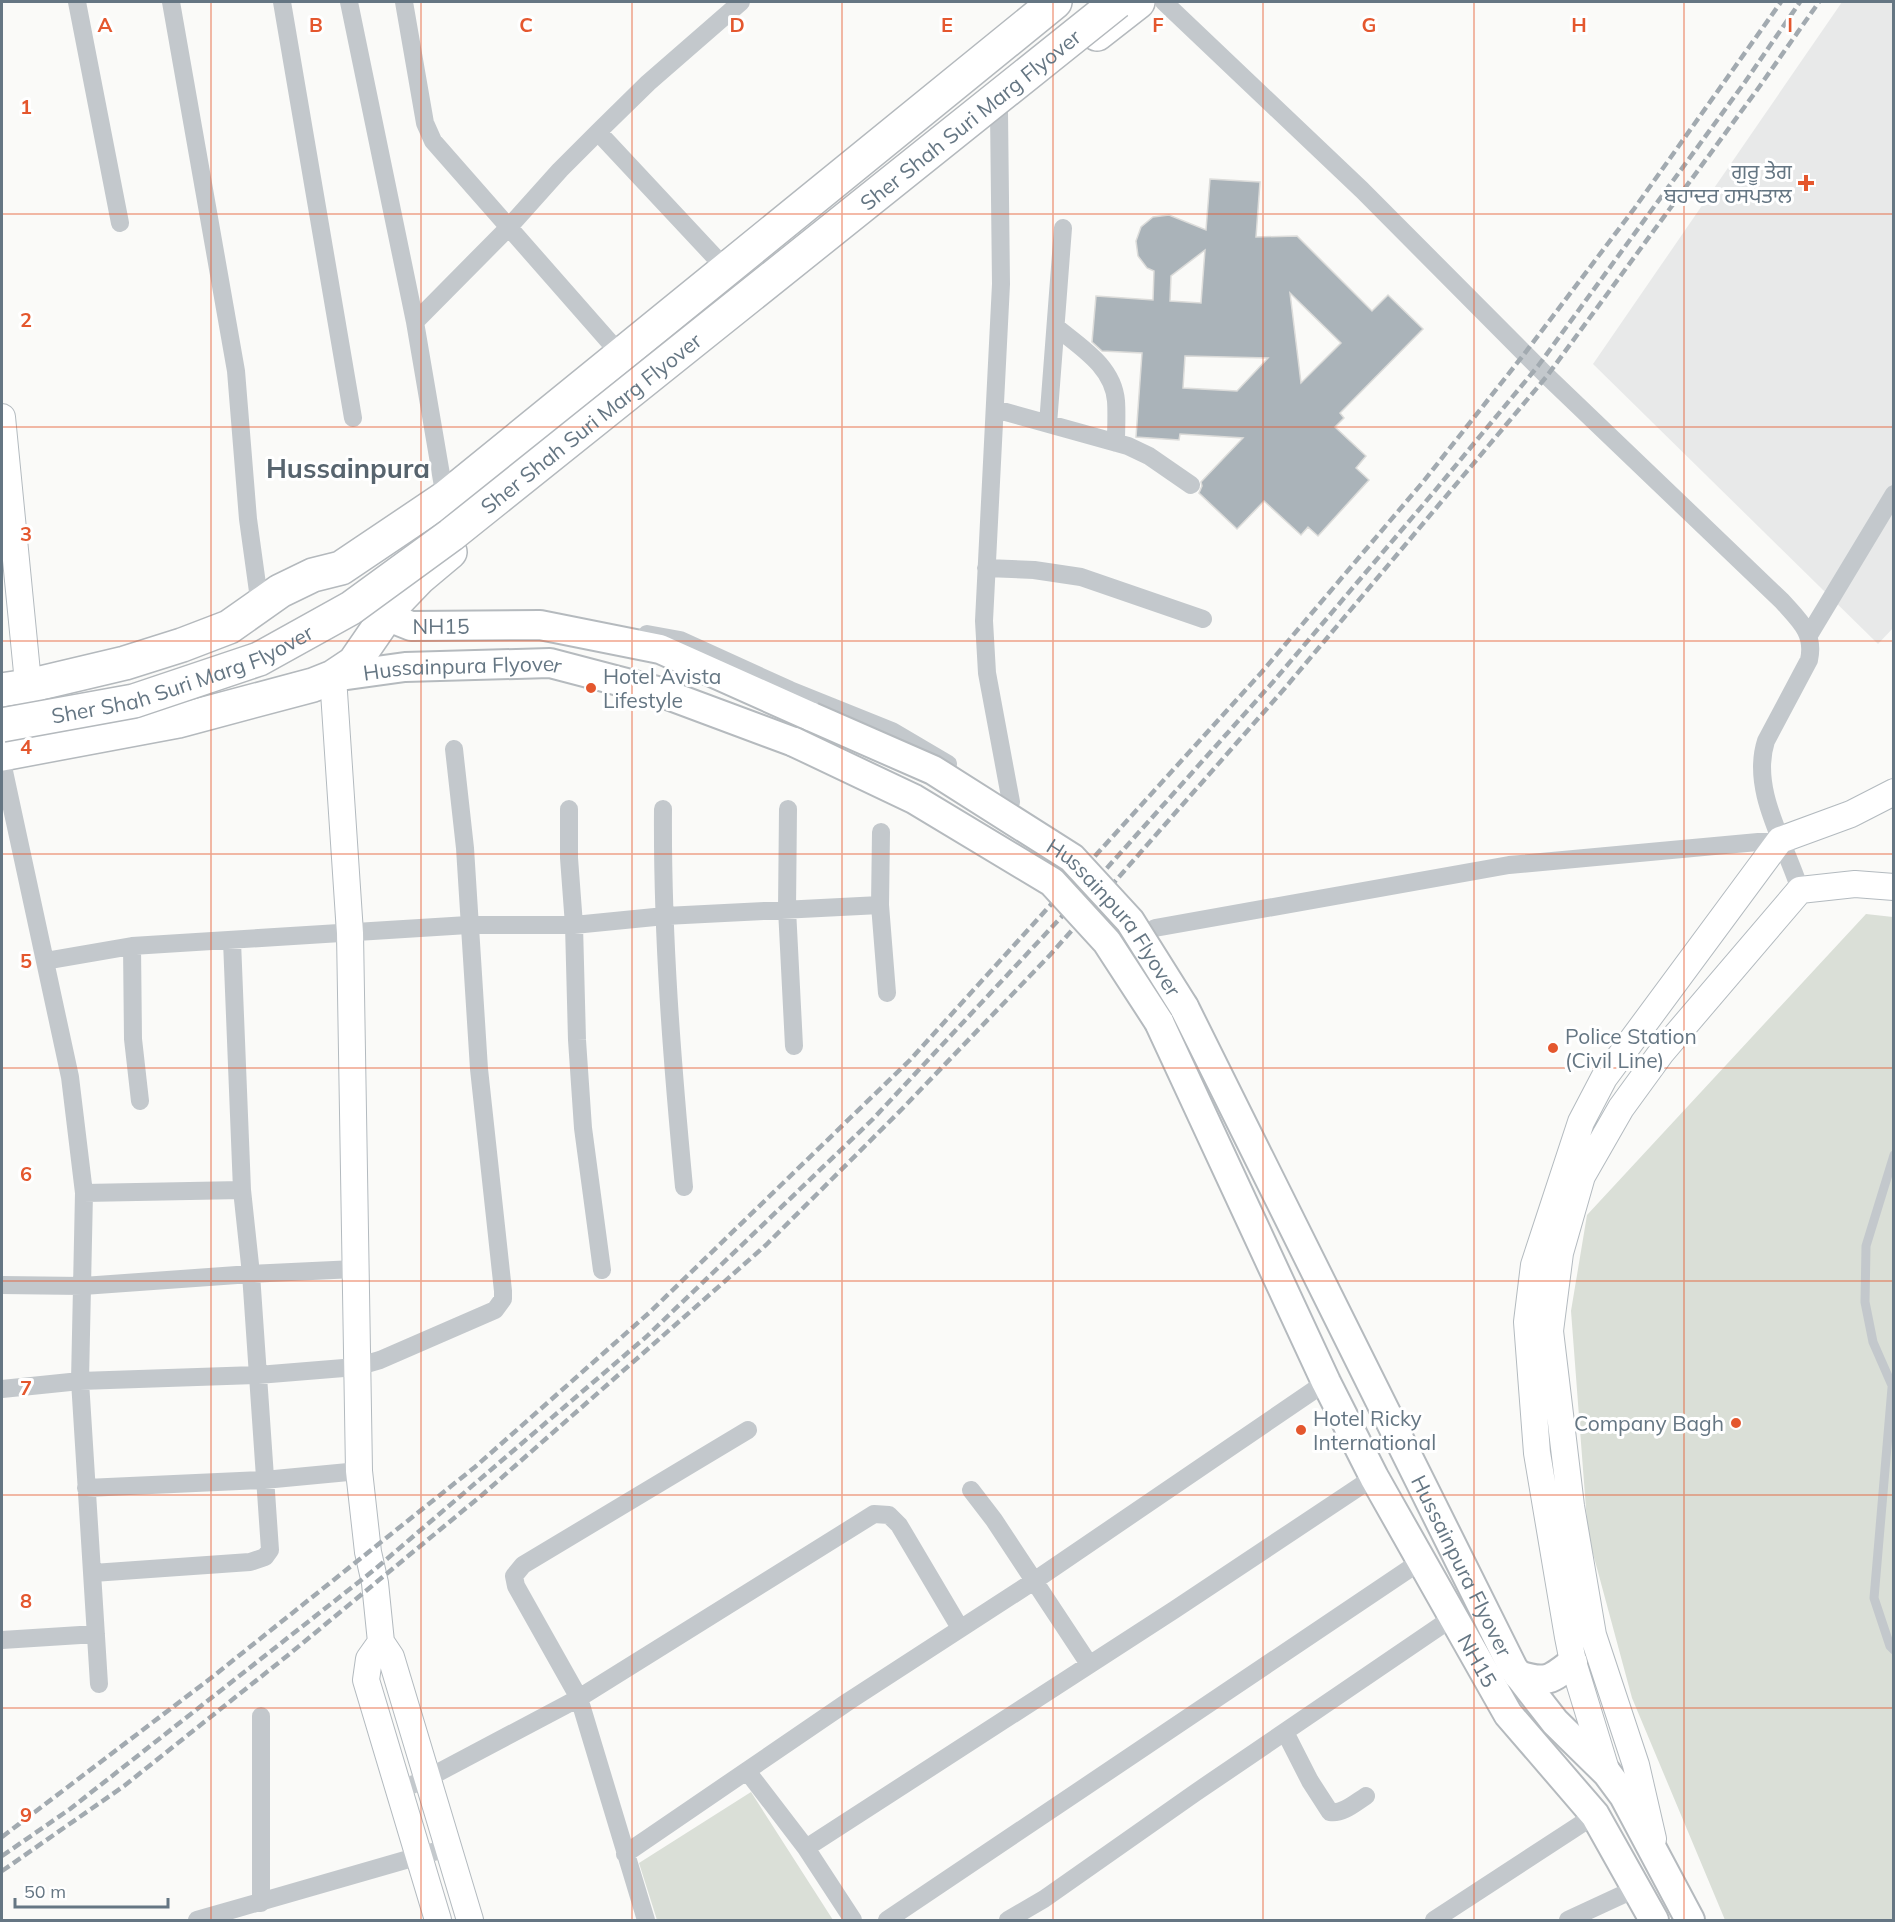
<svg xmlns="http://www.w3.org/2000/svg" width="1895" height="1922" viewBox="0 0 1895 1922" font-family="Mulish,'Noto Sans Gurmukhi',sans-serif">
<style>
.built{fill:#e8e9e9}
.green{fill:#dadfd7}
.building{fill:#aab3b9;stroke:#dcdcda;stroke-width:1.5;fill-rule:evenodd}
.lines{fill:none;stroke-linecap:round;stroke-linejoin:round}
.secondary-casing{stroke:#b3babf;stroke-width:28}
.primary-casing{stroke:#b5babe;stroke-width:32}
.highway-casing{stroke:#b4b9bd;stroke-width:36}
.lane{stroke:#c3c8cc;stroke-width:9}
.street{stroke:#c3c8cc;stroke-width:18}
.secondary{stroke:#fff;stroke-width:26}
.primary{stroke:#fff;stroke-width:28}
.highway{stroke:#fff;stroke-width:33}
.rail{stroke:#a2aab0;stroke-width:4.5;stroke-dasharray:9 4.5;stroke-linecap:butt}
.primary-bridge-casing{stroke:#b5babe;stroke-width:32;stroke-linecap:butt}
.highway-bridge-casing{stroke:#b4b9bd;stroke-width:36;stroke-linecap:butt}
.primary-bridge{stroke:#fff;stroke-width:28}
.highway-bridge{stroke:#fff;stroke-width:33}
.grid{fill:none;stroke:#e4572e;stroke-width:1.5;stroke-opacity:0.55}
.poi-dot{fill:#e4572e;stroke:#fff;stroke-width:2}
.labels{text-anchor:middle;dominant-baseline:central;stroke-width:6;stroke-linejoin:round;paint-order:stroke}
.street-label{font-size:21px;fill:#657683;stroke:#fff}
.poi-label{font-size:21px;fill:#657683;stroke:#fff;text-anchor:start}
.district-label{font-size:27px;font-weight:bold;fill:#57646e;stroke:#fff}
.grid-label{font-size:20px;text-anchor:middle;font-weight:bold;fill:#e4572e;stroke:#fff;stroke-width:6;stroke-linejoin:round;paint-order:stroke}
</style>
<rect width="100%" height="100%" fill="#fafaf8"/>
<path class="built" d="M1842 2H1893L1894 627 1878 644 1593 364Z"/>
<path class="green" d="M1866 914 1893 917V1920H1725L1632 1698 1588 1535 1571 1311 1587 1215Z
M751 1792 833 1920H657L639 1863Z"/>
<path class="building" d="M1210 179 1260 182 1256 237 1297 236 1372 311 1388 295 1423 329 1340 413 1344 418 1335 427 1366 456 1356 468 1369 480 1318 536 1308 527 1301 535 1264 501 1237 529 1199 493 1202 486 1201 482 1243 438 1180 434 1179 440 1136 437 1142 353 1102 351 1092 342 1096 296 1153 300 1154 271 1147 268 1138 256 1136 241 1141 227 1153 217 1169 215 1206 230ZM1205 250 1201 303 1170 301 1171 276ZM1290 293 1341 343 1301 383ZM1185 356 1268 358 1237 391 1183 388Z"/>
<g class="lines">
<defs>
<path id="secondary" d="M2 417 30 703
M333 677 350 933 359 1471 368 1552 375 1583 381 1642 391 1657 470 1920
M381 1642 369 1659 366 1680 438 1920
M1607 1773 1573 1662 1568 1637 1537 1453 1527 1322 1534 1265 1581 1122 1604 1078 1780 840 1851 814 1894 792
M1653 1839 1636 1765 1593 1635 1571 1506 1550 1331 1560 1253 1582 1176 1621 1108 1661 1053 1800 890 1855 884 1894 887"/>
<g id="primary">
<path id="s1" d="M372 603 386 616 411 626 540 625 660 649 812 717"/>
<path id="s2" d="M333 677 405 667 550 663 657 691 794 742"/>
<path id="s3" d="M1184 1007 1513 1668 1555 1722 1607 1773 1624 1796 1690 1920"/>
<path id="s4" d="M1159 1022 1326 1382 1374 1477 1508 1714 1595 1815 1654 1920"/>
<path d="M1518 1675C1546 1684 1551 1680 1573 1662"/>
</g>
<path id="highway" d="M1097 34 1138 2
M2 690 28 686 125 663 182 645 229 627 280 591 313 575 341 568 445 498 1055 2
M2 754 178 721 313 685 333 677 354 663 396 602 419 578 450 552"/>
</defs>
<use href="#secondary" class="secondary-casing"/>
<use href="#primary" class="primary-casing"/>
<use href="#highway" class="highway-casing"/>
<path class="lane" d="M1894 1155 1866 1246 1865 1302 1873 1342 1894 1390
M1892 1388 1874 1598 1890 1646 1894 1650"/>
<path class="street" d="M77 2 120 223
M171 2 236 371 248 519 260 606
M282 2 353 418
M349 2 415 322 445 498
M404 2 425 123 433 141 621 355
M1164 2 1362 190 1547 376 1782 601C1799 620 1815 633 1809 660L1766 741C1750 790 1786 844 1800 890
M999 112 1001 284 984 621 987 673 1011 802
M598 132 726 269
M415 322 509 227 560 170 598 132 648 83 741 2
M1056 327C1080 347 1113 366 1116 401 1117 414 1116 429 1116 443
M995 409 1128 446 1149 456 1191 485
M1048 424 1063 228
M986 568 1034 570 1081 577 1203 619
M647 634 680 640 790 690 892 731 948 764
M1809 635 1894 494
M2 762 70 1077 84 1193 80 1381 99 1684
M569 809V858L574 925 577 1040 583 1128 602 1270
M663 809C662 935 672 1061 684 1187
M788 809 787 909 794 1046
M881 832 880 905 887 993
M1155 928 1509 865 1780 840
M45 961 132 946
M140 1101 133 1039 132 946 468 925H574L665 916 880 905
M84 1193 242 1190
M2 1285 83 1286 251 1274 355 1269
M2 1389 80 1381 258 1375 356 1367 380 1360 495 1310 503 1299V1291L479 1069 465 848 454 749
M86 1488 264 1480 359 1471
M971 1490 994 1520 1089 1664
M93 1573 250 1562 265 1557 270 1550 251 1274 242 1190 232 941
M2 1640 96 1634
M1285 1732 1310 1781 1330 1812C1343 1814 1355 1803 1366 1796
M747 1771 806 1848 853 1920
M400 1790 428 1778 579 1698 874 1514 889 1515 899 1525 960 1628
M806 1848 1174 1610 1374 1477
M625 1854 849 1701 1034 1581 1326 1382
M261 1903V1716
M197 1920 447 1848
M646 1920 579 1698 516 1586 514 1576 523 1565 748 1430
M887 1920 1421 1561
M1008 1920 1044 1899 1195 1793 1452 1618
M1434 1920 1595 1815
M1568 1920 1637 1888"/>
<use href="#secondary" class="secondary"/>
<use href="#primary" class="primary"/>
<use href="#highway" class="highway"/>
<path class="rail" d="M2 1837 211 1678 475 1467 650 1312 910 1060 1261 673 1423 482 1525 353 1634 209 1781 2
M2 1856 70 1809 374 1570 646 1337 873 1119 1107 868 1273 682 1433 493 1538 366 1745 82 1800 2
M2 1871 124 1786 287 1656 482 1495 766 1245 902 1109 1050 955 1118 878 1285 688 1547 376 1757 90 1819 2"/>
<defs>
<g id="primary-bridge">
<path id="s5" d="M812 717 933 770 1072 858 1130 921 1184 1007"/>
<path d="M794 742 914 799 1052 882 1107 942 1159 1022"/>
</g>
<g id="highway-bridge">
<path id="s6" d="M2 725 134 701 259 659 351 608 451 535 1117 2"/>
</g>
</defs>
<use href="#primary-bridge" class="primary-bridge-casing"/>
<use href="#highway-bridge" class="highway-bridge-casing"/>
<use href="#primary-bridge" class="primary-bridge"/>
<use href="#highway-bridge" class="highway-bridge"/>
</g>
<path class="grid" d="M211 2V1920M421 2V1920M632 2V1920M842 2V1920M1053 2V1920M1263 2V1920M1474 2V1920M1684 2V1920M2 214H1894M2 427H1894M2 641H1894M2 854H1894M2 1068H1894M2 1281H1894M2 1495H1894M2 1708H1894"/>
<g class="poi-dot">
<path d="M1803 174h6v6h6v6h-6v6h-6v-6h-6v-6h6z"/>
<circle cx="591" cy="688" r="6"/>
<circle cx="1553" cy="1048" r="6"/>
<circle cx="1736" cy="1423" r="6"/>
<circle cx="1301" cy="1430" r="6"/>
</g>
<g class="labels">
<g class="street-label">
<text stroke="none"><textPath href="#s6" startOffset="1160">Sher Shah Suri Marg Flyover</textPath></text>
<text stroke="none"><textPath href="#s6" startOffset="674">Sher Shah Suri Marg Flyover</textPath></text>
<text stroke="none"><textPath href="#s1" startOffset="76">NH15</textPath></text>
<text stroke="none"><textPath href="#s2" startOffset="130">Hussainpura Flyover</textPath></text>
<text stroke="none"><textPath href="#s6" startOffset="188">Sher Shah Suri Marg Flyover</textPath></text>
<text stroke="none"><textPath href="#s5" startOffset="369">Hussainpura Flyover</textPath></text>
<text stroke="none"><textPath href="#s3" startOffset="624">Hussainpura Flyover</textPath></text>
<text stroke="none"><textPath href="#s4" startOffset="714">NH15</textPath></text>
</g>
<g class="poi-label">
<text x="1792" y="171" text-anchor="end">ਗੁਰੂ ਤੇਗ<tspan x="1792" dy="24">ਬਹਾਦਰ ਹਸਪਤਾਲ</tspan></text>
<text x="603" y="676">Hotel Avista<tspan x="603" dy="24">Lifestyle</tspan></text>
<text x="1565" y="1036">Police Station<tspan x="1565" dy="24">(Civil Line)</tspan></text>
<text x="1313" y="1418">Hotel Ricky<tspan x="1313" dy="24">International</tspan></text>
<text x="1724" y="1423" text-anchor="end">Company Bagh</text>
</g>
<g class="district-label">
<text x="348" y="468">Hussainpura</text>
</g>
</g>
<g class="grid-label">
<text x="105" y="32">A</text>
<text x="316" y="32">B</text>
<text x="526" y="32">C</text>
<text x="737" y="32">D</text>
<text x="947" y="32">E</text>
<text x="1158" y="32">F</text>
<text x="1369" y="32">G</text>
<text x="1579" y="32">H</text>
<text x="1790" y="32">I</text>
<text x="26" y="114">1</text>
<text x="26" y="327">2</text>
<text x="26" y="541">3</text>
<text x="26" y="754">4</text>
<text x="26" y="968">5</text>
<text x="26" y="1181">6</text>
<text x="26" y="1395">7</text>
<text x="26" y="1608">8</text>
<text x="26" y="1822">9</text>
</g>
<rect width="1895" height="1922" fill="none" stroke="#657683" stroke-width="6"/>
<path d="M15 1898v9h153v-9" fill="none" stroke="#657683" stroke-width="3"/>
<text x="24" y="1898" font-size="18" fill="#657683" stroke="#ffffff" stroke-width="4.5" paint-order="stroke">50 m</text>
</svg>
